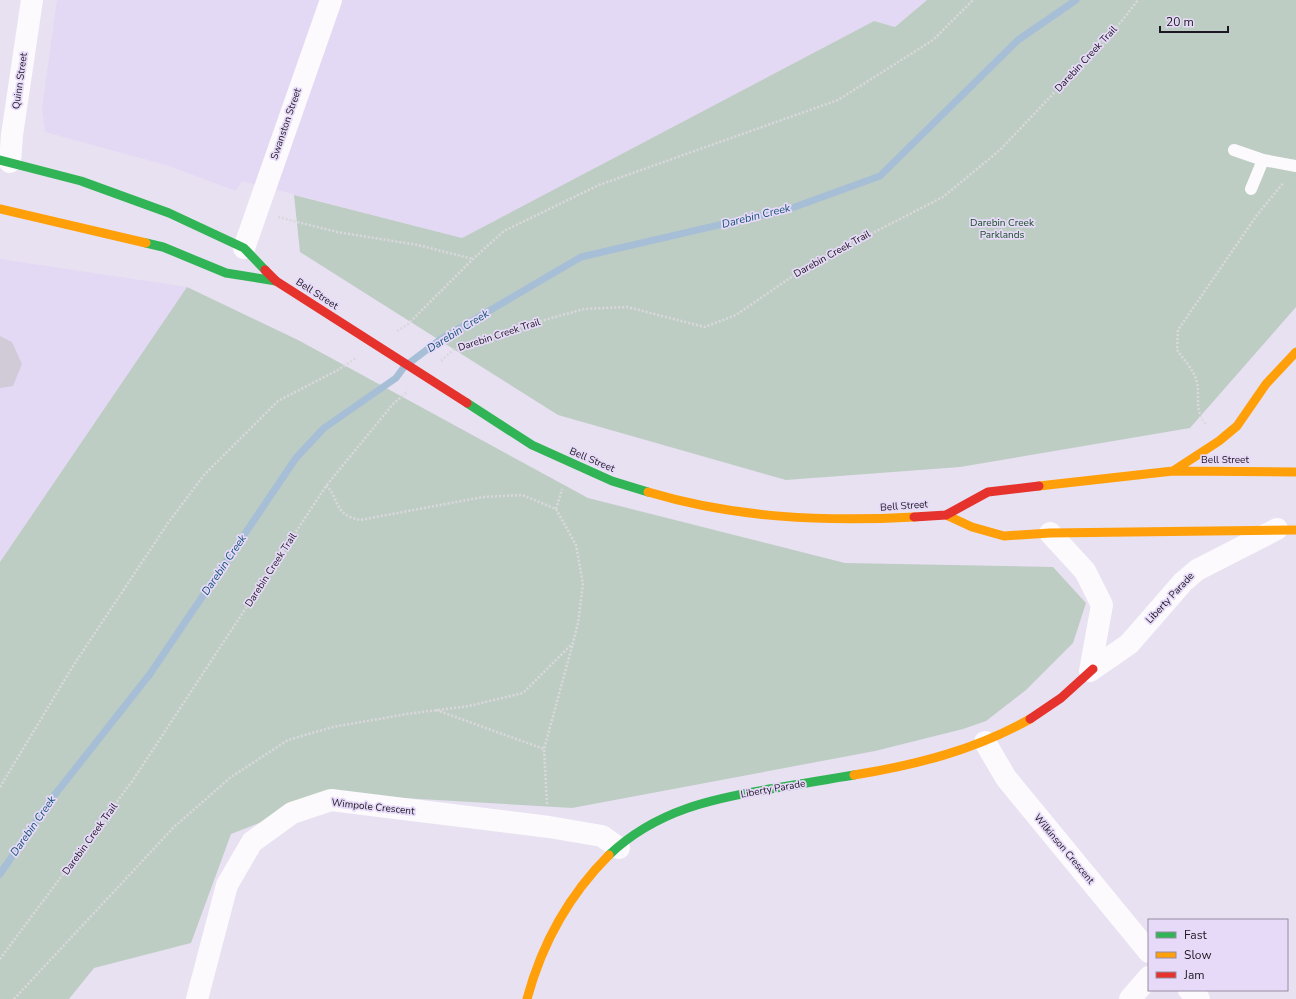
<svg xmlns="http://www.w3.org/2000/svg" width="1296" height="999" viewBox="0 0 1296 999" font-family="'Nunito Sans',sans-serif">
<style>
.built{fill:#e4d9f4}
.green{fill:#becdc4}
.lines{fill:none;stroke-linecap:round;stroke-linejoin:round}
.stream{stroke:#a6bed6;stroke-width:7}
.building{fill:#d1cbd8}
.path{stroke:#dad8dd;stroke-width:2.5;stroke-dasharray:2 2;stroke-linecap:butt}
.lane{stroke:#fcfafd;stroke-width:12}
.street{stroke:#fcfafd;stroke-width:22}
.fast{stroke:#30b455;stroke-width:9}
.slow{stroke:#ff9f0a;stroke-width:9}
.jam{stroke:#e5322d;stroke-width:9}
.labels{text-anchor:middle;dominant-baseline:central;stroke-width:3.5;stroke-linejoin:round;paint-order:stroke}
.street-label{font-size:10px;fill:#1c1722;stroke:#e7daf8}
.park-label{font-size:10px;fill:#144a22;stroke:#e7daf8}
.water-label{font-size:11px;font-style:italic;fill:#135277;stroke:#e7daf8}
</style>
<rect width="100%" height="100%" fill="#e8e1f1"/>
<path class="built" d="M57 0H927L895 27 874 21 462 238 242 181 236 191 166 165 45 132 42 108Z
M0 259 187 287 0 562Z"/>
<path class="green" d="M927 0H1296V307L1190 428 960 467 786 480 558 415 300 252 294 195 462 238 874 21 895 27Z
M187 287 298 340 588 498 845 563 1053 567 1086 603 1073 643 1026 690 986 721 963 729 875 751 572 808 333 794 231 834 191 943 94 968 69 999H0V562Z"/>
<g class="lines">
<path class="stream" d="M0 874 53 797 150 674 296 458 324 428 396 378 404 367 441 339 581 257 792 208 880 176 1018 40 1076 0"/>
</g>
<path class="building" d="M0 336 12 342 22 364 13 386 0 388Z"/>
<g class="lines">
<path class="path" d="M278 217 337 232 418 245 473 259
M397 331 407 325 473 259 504 231 599 185 838 100 933 40 973 0
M441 361 453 350 487 336 584 309 627 307 705 327 736 315 806 267 943 197 1000 150 1121 22 1138 0
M1206 424C1194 412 1200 397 1197 382 1194 370 1184 360 1177 350L1178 330 1257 215 1284 182
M556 509 562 489
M436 710 544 749
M0 787 73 666 168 523 204 475 278 401 338 370 356 358
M547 804 544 749 573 643
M0 959 133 780 326 486 393 404 408 391
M14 999 174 827 231 777 288 740 333 727 407 714 469 706 523 693 573 643 578 623 583 584 576 545 556 509 522 495 483 497 360 520C355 519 349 517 345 514 335 507 336 493 326 486"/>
<path class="lane" d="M1234 150 1263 160 1296 166
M1251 189 1263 160"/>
<path class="street" d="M10 162 12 135 32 0
M244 248 331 0
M1050 533 1085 571 1102 605 1090 671
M1090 671 1129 644 1183 582 1197 570 1277 529
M985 742 1006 778 1149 952
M1189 990 1199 999
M197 999 227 885 252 842 292 813 331 800 549 827 602 836 619 848
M1130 999 1149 977"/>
<path class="fast" d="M0 160 81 181 169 213 244 248 265 270
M146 243 163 247 226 273 276 281
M467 403 532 445 612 481 648 492
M609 855C656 810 714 798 776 788 802 784 828 779 854 775"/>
<path class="slow" d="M0 209 146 243
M1173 471 1219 441 1237 426 1266 384 1296 352
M1039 486 1173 471 1296 472
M648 492C735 518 824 522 914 517
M946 515 972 527 1004 536 1050 533 1296 530
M854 775C916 765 975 750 1030 719
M527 999C542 943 568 896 609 855"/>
<path class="jam" d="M265 270 276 281 467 403
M914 517 946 515 988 492 1039 486
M1030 719 1061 698 1093 669"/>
</g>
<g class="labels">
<g class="street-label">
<text transform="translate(1086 59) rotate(-47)">Darebin Creek Trail</text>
<text transform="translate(20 81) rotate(-82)">Quinn Street</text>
<text transform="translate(286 124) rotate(-71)">Swanston Street</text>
<text transform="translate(832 254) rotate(-29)">Darebin Creek Trail</text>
<text transform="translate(317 294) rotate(33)">Bell Street</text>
<text transform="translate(499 335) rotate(-18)">Darebin Creek Trail</text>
<text transform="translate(592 460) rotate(23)">Bell Street</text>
<text x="1225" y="460">Bell Street</text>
<text transform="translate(904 506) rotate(-4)">Bell Street</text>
<text transform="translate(271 570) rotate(-57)">Darebin Creek Trail</text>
<text transform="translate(1170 598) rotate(-47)">Liberty Parade</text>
<text transform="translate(773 789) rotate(-10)">Liberty Parade</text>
<text transform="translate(373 807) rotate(6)">Wimpole Crescent</text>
<text transform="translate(90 839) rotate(-54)">Darebin Creek Trail</text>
<text transform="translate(1064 849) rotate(50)">Wilkinson Crescent</text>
</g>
<g class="park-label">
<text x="1002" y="223">Darebin Creek<tspan x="1002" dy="12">Parklands</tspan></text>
</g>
<g class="water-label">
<text transform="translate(756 216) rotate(-14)">Darebin Creek</text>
<text transform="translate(458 331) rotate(-32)">Darebin Creek</text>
<text transform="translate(224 565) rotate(-56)">Darebin Creek</text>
<text transform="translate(33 826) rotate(-55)">Darebin Creek</text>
</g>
</g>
<rect x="1148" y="919" width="140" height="72" fill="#e7daf8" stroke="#968ca2"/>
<rect x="1156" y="932" width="20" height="6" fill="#30b455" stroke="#968ca2"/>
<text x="1184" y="939" font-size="12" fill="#1c1722">Fast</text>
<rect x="1156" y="952" width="20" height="6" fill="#ff9f0a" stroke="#968ca2"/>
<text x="1184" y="959" font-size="12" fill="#1c1722">Slow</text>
<rect x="1156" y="972" width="20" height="6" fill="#e5322d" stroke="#968ca2"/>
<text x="1184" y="979" font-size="12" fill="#1c1722">Jam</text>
<path d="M1160 26v6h68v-6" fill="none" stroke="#1c1722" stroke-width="2"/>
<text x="1166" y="26" font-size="12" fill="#1c1722" stroke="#e7daf8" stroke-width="3" paint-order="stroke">20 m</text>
</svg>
